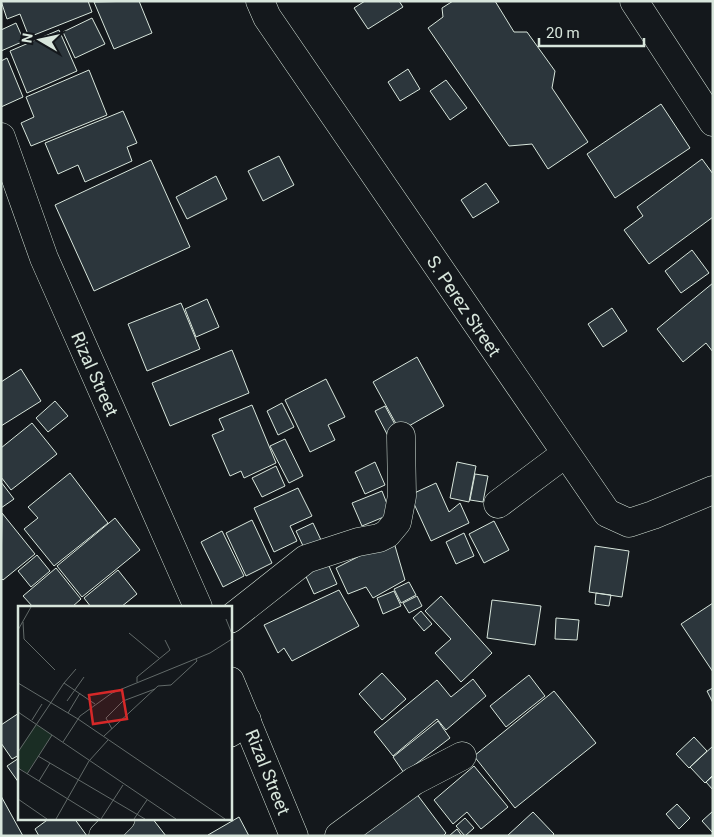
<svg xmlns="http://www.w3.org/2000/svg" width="714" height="837" viewBox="0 0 714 837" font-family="Roboto,sans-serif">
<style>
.building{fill:#2c363c;stroke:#d8e6dc}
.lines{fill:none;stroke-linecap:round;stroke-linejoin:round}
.street-casing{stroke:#d8e6dc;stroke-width:29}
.secondary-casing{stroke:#d8e6dc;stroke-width:29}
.street{stroke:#14181c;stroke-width:28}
.secondary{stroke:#14181c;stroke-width:28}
.labels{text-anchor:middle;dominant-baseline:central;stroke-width:4;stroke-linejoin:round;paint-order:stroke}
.street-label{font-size:18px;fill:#d8e6dc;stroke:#14181c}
.inset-road{fill:none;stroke:#626a69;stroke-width:1}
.view{fill:#d62828;fill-opacity:0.15;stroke:#d62828;stroke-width:2.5}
.inset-edge{fill:none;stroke:#d8e6dc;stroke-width:2.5}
</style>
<rect width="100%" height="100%" fill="#14181c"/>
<path class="building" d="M1 1H88L92 12 29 37 20 14 7 19Z
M139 1 152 33 114 49 94 2Z
M365 1H399L403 7 368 29 354 8Z
M453 1H495L514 32H527L555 71 552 88 588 142 548 169 532 144 509 146 428 28 443 17 442 8Z
M92 18 105 44 75 58 63 32Z
M16 23 24 41 1 51V30Z
M59 30 77 71 27 93 10 51Z
M7 58 23 97 1 107V61Z
M408 69 420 89 400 101 388 82Z
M89 70 107 115 31 146 21 123 34 117 26 97Z
M446 80 467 108 450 120 430 91Z
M661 104 690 148 615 198 587 154Z
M123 111 137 143 127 147 132 161 85 182 78 165 58 174 45 143Z
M279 156 294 185 263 201 248 171Z
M702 159 713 174V217L649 264 624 230 643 216 637 207Z
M151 160 190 247 94 291 55 205Z
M216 176 227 199 187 219 176 197Z
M486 183 499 202 473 218 461 200Z
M692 250 709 273 681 293 665 271Z
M713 283V352L706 343 683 362 657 329Z
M207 299 219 327 196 337 185 309Z
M181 303 200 349 147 371 128 324Z
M612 308 627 331 603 347 588 324Z
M232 350 249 393 170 426 152 383Z
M417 357 444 406 400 431 373 382Z
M21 369 41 401 1 426V382Z
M326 379 345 417 328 425 335 440 310 452 285 400Z
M55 401 68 416 48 432 36 418Z
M282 403 294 427 278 435 267 411Z
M252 405 276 463 244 478 241 471 230 476 212 435 224 430 219 419Z
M385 406 398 430 388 436 375 411Z
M32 423 57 454 11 490 1 477V448Z
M285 439 303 476 289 483 270 446Z
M375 462 385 485 365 494 355 472Z
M457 462 476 466 469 502 450 498Z
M276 466 285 486 262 497 252 478Z
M70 473 108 523 54 566 24 529 38 518 28 507Z
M475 474 488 476 483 502 470 500Z
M1 482 14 499 1 508Z
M436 483 449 512 460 503 469 523 431 541 410 495Z
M298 488 312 516 290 526 297 541 274 552 254 508Z
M382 491 391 514 362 526 352 503Z
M2 513 35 554 3 580 1 578Z
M115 518 140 550 82 597 57 566Z
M252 520 272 563 246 576 226 533Z
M494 521 509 550 484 563 469 534Z
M313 523 321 540 304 548 296 531Z
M222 531 244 576 223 587 201 542Z
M464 533 474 556 456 564 446 542Z
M393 539 405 580 373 598 366 587 348 594 336 568Z
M595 546 629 551 622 597 589 592Z
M37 555 50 571 31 587 18 571Z
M325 557 337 584 314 594 302 568Z
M56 568 81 599 72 607H33L23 596Z
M118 570 137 594 121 607H91L84 598Z
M409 582 416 595 401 603 394 589Z
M339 590 359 626 292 661 284 648 278 653 264 625Z
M394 591 401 606 383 614 377 598Z
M596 593 611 595 609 606 595 604Z
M417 596 422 606 409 613 403 603Z
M441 596 492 653 461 682 435 653 451 639 425 611Z
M492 600 541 606 535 645 487 638Z
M713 603V672L681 624Z
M421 611 432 624 424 631 413 618Z
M556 618 579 620 577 640 555 639Z
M382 673 406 699 382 720 359 694Z
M529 675 545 696 506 727 490 706Z
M473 679 486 696 446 730 437 719 393 756 374 732 437 680 451 697Z
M713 688V703L707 691Z
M554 691 596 743 515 808 474 756Z
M19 713V755L12 759 1 743V725Z
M438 721 450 738 404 773 393 757Z
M694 737 707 751 689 768 676 754Z
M713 746V775L705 783 690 767Z
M19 758V783L7 766Z
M474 766 508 807 481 829 467 812 453 824 434 800Z
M713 776V790L706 782Z
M413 789 446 833 443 836H351Z
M1 796 23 836H1Z
M677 804 690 818 679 829 666 814Z
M713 811V833L702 821Z
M533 812 554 834 552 836H507Z
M239 817 249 836H208V835Z
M50 818H74L87 836H39L35 829Z
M134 818H152L166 836H114Z
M465 818 474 828 465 836 456 826Z
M457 829 462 836H449Z"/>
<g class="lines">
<defs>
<path id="street" d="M260 1 267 17 607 513 629 523 653 515 713 490
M634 1 713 122
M498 504 565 454
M230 619 306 559 358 542 379 538 387 534 397 522 402 496 401 436
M230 733 247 720
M103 836 121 818
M339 836 414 781 462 756"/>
<path id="secondary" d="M1 137 44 258 198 607
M230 681 294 836"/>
</defs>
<use href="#street" class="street-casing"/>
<use href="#secondary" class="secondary-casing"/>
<use href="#street" class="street"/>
<use href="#secondary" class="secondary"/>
</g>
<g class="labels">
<g class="street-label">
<text transform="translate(464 306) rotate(56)">S. Perez Street</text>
<text transform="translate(95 374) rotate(66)">Rizal Street</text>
<text transform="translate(268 772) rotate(68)">Rizal Street</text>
</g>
</g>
<g transform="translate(18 606)">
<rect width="214" height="214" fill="#14181c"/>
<path d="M18 118 34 129 9 167 0 161V146Z" fill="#1a2d24"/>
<path class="inset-road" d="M208 13 214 28M5 16 6 33 37 64M0 24 13 1M111 27 141 52M58 63 46 77 77 98M119 76V71L152 44 147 34M0 77 60 113 207 213M49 95 66 71M0 106 158 213M50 107 62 87M14 114 24 98M94 123 88 112 105 95 137 83M86 130 140 80 153 79 179 55 178 53M45 136 62 110 94 87 192 47 214 33M0 146 46 77M20 150 127 213M0 162 82 213M9 168 34 129M21 175 32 157M0 193 29 213M38 213 71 155 90 134M83 213 105 179M116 213 129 194"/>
<path class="view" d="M104 84 109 113 75 118 71 89Z"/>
<rect width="214" height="214" class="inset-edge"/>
</g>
<rect width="714" height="837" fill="none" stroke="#d8e6dc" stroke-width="5"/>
<g transform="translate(40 40) rotate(279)" stroke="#14181c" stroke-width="4" paint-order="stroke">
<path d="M0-4L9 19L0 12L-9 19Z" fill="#d8e6dc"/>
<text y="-8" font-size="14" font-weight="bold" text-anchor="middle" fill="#d8e6dc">N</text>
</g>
<path d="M539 38v8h105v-8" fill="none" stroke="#d8e6dc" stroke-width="2.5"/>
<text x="546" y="38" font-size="15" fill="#d8e6dc" stroke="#14181c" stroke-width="4" paint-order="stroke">20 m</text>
</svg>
